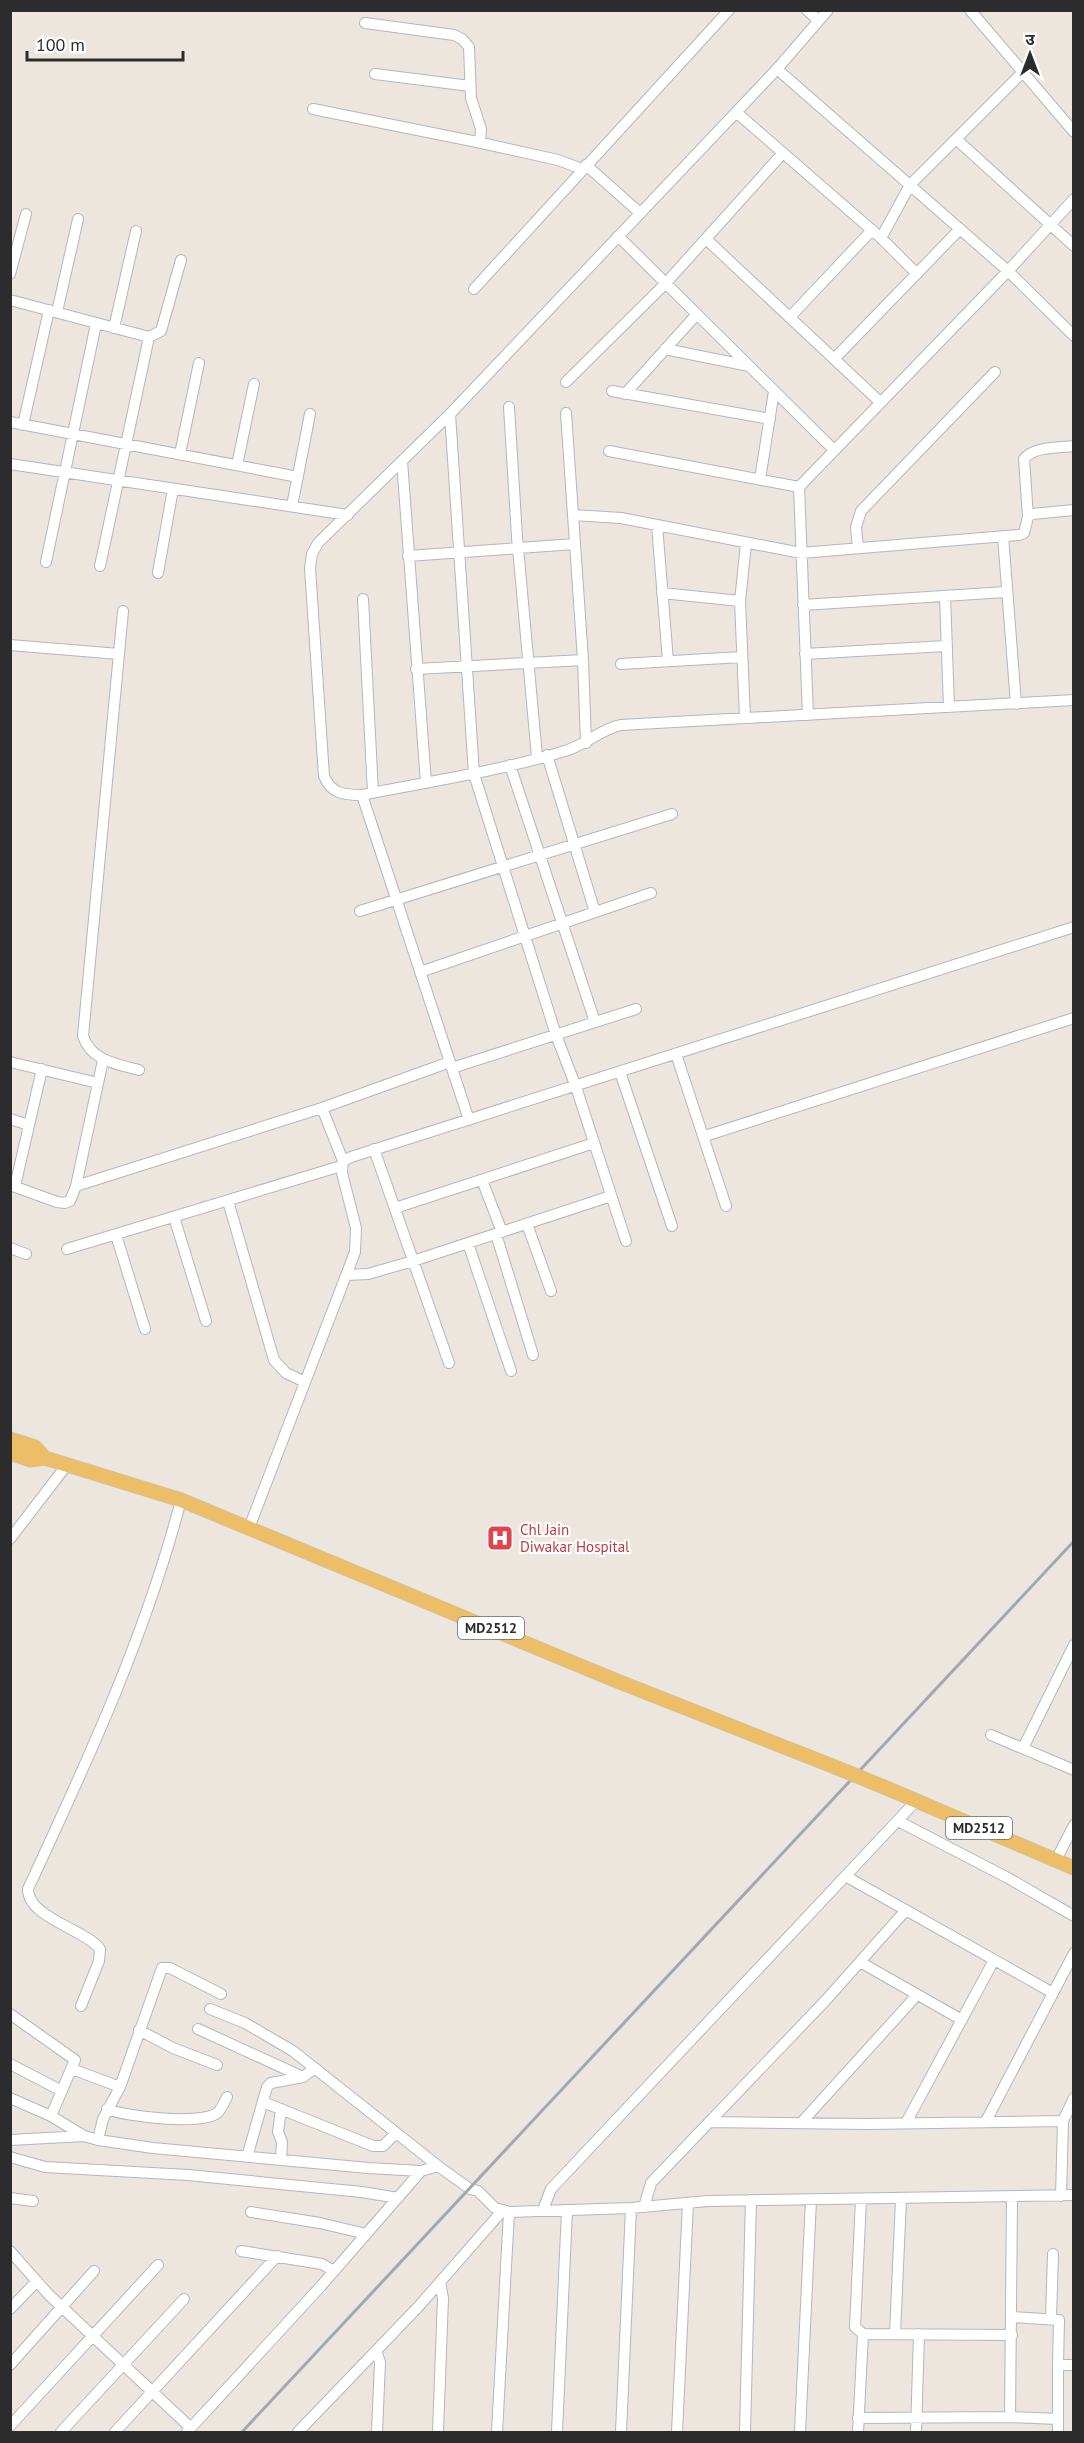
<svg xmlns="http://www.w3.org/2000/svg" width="1084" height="2443" viewBox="0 0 1084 2443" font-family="'PT Sans','Noto Sans Devanagari',sans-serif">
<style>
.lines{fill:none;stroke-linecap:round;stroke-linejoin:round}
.minor-casing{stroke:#b2b6bf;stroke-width:12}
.major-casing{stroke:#c4c4c4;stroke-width:15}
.minor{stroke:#fff;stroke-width:10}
.major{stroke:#ebbe67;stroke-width:14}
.rail{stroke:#a2a7b5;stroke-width:3}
.major-bridge-casing{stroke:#c4c4c4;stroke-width:15;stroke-linecap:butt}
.major-bridge{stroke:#ebbe67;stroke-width:14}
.labels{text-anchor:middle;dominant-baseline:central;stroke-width:4.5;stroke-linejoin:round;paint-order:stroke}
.shield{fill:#fff;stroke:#6b6b6b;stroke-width:1.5}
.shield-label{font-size:14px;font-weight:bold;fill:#2c2c2c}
.health-label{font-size:15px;fill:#be3a42;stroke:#fff;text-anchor:start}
</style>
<rect width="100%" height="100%" fill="#ede6df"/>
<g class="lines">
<defs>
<path id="minor" d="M807 10 818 20
M828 10 777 69 450 414 318 543 312 554 310 568 324 776C331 794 345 795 362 795 431 781 501 771 568 750 588 743 601 729 621 725L1074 700
M970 10 1074 132
M365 23 454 35 462 39 469 47 471 98 481 129 480 143
M777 69 1008 271 1074 336
M375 74 470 86
M313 109 477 142 558 160 582 169
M736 112 881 238 917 274
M956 139 1074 246
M586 165 640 213
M618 236 833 449
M881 238 910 185 1023 72
M706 239 880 402
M10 274 26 214
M474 289 729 10
M10 300 149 337 161 331 181 260
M57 312 78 219
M790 317 872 230
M114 328 136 231
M665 349 749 366
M835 358 960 229
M566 382 666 283 783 153
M612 391 770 419
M625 394 697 314
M509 407 517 537 537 757
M566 413 583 660 586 743
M450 414 474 774 556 1035 576 1087 626 1241
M10 422 298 477
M23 425 49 310
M609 451 799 487
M180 454 199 363
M402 461 426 783
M10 464 348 515
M237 465 254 384
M760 479 774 391
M292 506 310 414
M573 515 621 518 801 553 1019 535 1024 533 1028 517 1032 514 1074 510
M1028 517 1024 459C1034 446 1058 448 1074 446
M657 525 668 661
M1003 536 1016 704
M858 548 856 527 861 511 995 372
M408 556 575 544
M46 562 96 324
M100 566 149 337
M158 573 173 489
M662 593 740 601
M945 596 949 707
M363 599 373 793
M803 605 1006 592
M123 611 83 1036C91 1061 117 1064 139 1070
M10 645 119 654
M805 654 946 646
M621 664 742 657
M416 669 583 660
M808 715 799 487 1008 271 1074 199
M745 718 740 601 746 544
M547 755 595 912
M510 765 595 1022
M362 795 469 1120
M360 911 672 814
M420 972 651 893
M676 1054 726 1206
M10 1062 98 1083
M452 1068 636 1009
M620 1072 672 1226
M322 1108 343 1161
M10 1119 29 1125
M705 1136 1074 1018
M374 1149 449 1363
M482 1180 502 1232
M10 1185 57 1202 65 1203 70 1201 76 1186 103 1060
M15 1186 42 1069
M76 1186 322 1108 450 1062
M228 1201 274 1360 286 1373 305 1382
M395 1208 594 1143
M174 1217 206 1321
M527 1224 551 1291
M496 1234 533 1355
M116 1235 145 1329
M468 1243 511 1371
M10 1248 26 1254
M67 1249 341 1166
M346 1275 368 1274 413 1261 611 1196
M249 1528 355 1252 356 1228 342 1173 343 1161 351 1157 1074 927
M10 1539 66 1466
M991 1735 1074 1770
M1023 1748 1074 1645
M898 1821 1008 1878 1074 1916
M1056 1860 1074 1825
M847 1877 1053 1993
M860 1962 962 2020
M81 2006 99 1961 100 1949C85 1929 28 1918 28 1889 87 1762 146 1635 181 1500
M210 2009 245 2023 293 2051 438 2166
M10 2014 75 2060 51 2116
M198 2029 303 2077
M139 2030 173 2048 217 2065
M10 2064 62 2091
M72 2069 120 2087
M10 2098 51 2116 84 2136 98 2140 153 2148 368 2168 421 2171 438 2166 470 2189 478 2191 495 2208 509 2212 631 2208 708 2201 1074 2195
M263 2102 373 2146H383L396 2133
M107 2109C126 2117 202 2125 217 2113 222 2109 224 2102 227 2097
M281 2109 278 2132 282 2142 281 2160
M986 2121 1074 1953
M710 2122 868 2124 1063 2121
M801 2123 917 1995
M906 2123 994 1960
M10 2140 84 2136
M98 2140 103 2119 120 2087 162 1968H170L221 1994
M10 2157 45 2167 188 2175 362 2192 398 2198
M247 2157 267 2087 271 2083 303 2077 315 2068
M1061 2196 1063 2121 1074 2098
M10 2198 33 2201
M1012 2198 1010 2417 1058 2419V2432
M861 2199 855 2327 863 2334 1012 2335
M644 2207 651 2183 826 2000 906 1910
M543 2210 551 2189 916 1801
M251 2212 320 2223 366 2234
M10 2251 49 2295 191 2428
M241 2251 322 2264 334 2271
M10 2309 37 2281
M1012 2317 1059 2320 1058 2365
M1051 2318 1053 2254
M895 2334 901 2199
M376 2351 380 2362 377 2432
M10 2365 94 2271
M858 2418 1010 2417
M1058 2419V2365H1074
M10 2426 158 2265
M61 2432 184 2299
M115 2432 277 2256
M187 2432 321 2286 421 2171
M298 2432 419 2306 503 2210
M438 2432 443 2298 440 2282
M497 2432 509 2212
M557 2432 567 2210
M621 2432 631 2208
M677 2432 688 2203
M745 2432 751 2200
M800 2432 811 2200
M858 2432 863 2334
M916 2432 919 2334"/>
<path id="major" d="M10 1439 35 1447 45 1458
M10 1453 30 1460 45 1458 181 1500 612 1679 835 1767
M884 1787 1074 1868"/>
</defs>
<use href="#minor" class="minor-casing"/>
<use href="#major" class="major-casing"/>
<use href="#minor" class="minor"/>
<use href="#major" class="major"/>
<path class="rail" d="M242 2432 1074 1541"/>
<defs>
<path id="major-bridge" d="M835 1767 884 1787"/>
</defs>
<use href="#major-bridge" class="major-bridge-casing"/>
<use href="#major-bridge" class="major-bridge"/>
</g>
<defs>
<symbol id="hospital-square" viewBox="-11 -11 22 22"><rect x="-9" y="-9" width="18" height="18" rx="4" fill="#e0444e" stroke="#fff"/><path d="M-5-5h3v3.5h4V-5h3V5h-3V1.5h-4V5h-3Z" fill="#fff"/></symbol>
</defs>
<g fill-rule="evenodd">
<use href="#hospital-square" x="485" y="1523" width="30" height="30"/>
</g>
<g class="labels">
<g class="shield">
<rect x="458" y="1617" width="66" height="22" rx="4.5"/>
<rect x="946" y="1817" width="66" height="22" rx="4.5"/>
</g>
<g class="shield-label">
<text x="491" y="1628">MD2512</text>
<text x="979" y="1828">MD2512</text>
</g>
<g class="health-label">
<text x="520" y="1529">Chl Jain<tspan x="520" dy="17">Diwakar Hospital</tspan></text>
</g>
</g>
<rect width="1084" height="2443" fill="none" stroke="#2c2c2c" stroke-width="24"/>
<g transform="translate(1030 54)" stroke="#ffffff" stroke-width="4.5" paint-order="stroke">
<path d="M0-4.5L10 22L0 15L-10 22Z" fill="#2c2c2c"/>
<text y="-9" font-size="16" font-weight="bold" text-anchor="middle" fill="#2c2c2c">उ</text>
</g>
<path d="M27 51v9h156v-9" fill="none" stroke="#2c2c2c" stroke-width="3"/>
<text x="36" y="51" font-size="18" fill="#2c2c2c" stroke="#ffffff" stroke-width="4.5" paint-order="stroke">100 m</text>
</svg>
